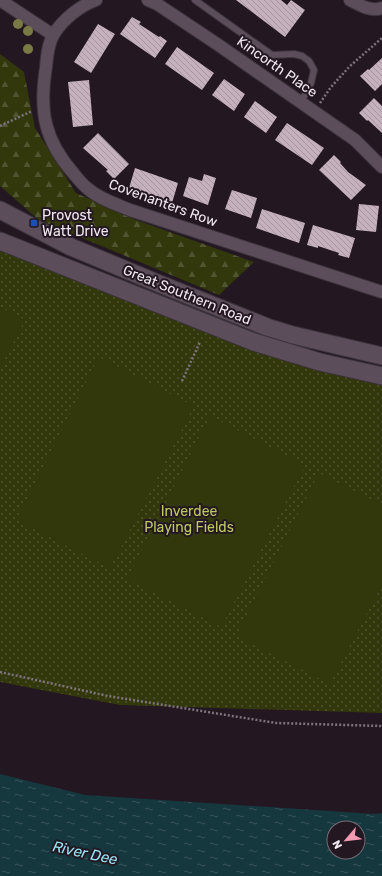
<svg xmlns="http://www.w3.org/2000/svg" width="382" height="876" viewBox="0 0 382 876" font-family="Rubik,sans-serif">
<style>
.forest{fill:url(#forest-firs)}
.park{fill:url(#park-dots)}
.pitch{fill:#32370c}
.water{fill:url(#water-ripples);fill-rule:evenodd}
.building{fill:url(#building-back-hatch)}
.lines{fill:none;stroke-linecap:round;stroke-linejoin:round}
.service-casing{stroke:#3a323a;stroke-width:8}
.minor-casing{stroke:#3a323a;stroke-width:14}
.secondary-casing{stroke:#3a323a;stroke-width:19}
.path{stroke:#7e747d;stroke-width:2.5;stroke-dasharray:2 2;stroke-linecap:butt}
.service{stroke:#5b4d5a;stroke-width:6}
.minor{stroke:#5b4d5a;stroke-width:12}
.secondary{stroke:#5b4d5a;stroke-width:17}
.tree{fill:#787944}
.transit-dot{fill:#1a4fb4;stroke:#231722;stroke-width:1.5}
.labels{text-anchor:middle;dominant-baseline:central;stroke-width:4;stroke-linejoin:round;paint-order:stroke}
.street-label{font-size:14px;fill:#f1e8f0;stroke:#231722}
.poi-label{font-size:14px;fill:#f1e8f0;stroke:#231722;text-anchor:start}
.park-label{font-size:14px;fill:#beca60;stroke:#231722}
.water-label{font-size:15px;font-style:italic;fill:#97e4f5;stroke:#231722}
</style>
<defs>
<pattern id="forest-firs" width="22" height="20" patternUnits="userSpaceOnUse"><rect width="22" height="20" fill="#32370c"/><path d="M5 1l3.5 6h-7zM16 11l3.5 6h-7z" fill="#505430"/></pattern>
<pattern id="park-dots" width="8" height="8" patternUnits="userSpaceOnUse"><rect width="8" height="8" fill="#32370c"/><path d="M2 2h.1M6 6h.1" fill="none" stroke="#505430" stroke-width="1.8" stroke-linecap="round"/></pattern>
<pattern id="water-ripples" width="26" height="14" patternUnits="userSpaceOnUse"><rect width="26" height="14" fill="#15373e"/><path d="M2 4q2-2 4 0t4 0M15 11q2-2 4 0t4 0" fill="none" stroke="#38545a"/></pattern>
<pattern id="building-back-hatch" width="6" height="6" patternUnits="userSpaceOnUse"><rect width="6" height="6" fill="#c5b1bd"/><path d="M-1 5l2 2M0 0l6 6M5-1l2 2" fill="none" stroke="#a696a0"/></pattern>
</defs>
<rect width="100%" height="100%" fill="#231722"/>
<path class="forest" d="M0 54 24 72 35 128 76 193 136 220 254 262 219 295 39 220 0 186Z"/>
<path class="park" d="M0 241 172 310 382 376V713L120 705 0 682Z"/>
<path class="pitch" d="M0 307 25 320 0 368Z
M99 357 194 406 110 568 16 520Z
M210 416 305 465 221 627 127 579Z
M319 473 382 505V584L330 684 236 636Z"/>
<path class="water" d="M0 774 85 795 375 814 382 813V876H0ZM334 828H358V852H334Z"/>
<path class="building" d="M236 0H281L287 5 291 0 305 10 285 37Z
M132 17 141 22 139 24 159 37 160 36 167 41 155 58 120 34Z
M98 24 115 34 91 73 74 62Z
M177 47 214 73 202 90 165 64Z
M382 58V84L375 91 360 76 368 69 369 70Z
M224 79 245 94 234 111 212 95Z
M89 80 93 125 73 127 68 82Z
M374 98 382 106V133L368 120 367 121 359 113Z
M255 101 277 117 266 133 244 117Z
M287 123 324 148 312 165 275 140Z
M98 133 129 164 114 179 106 171 108 170 83 148Z
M334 155 341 162 340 163 348 172 366 185 351 200 319 170Z
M135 168 178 183 172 203 129 188Z
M204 174 216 178 208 205 183 196 189 177 202 181Z
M232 190 257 198 251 218 225 209Z
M359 204 379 206 376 232 356 230Z
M262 209 305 223 299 243 256 228Z
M313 225 355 238 349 258 338 255 339 253 318 246V248L307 245Z"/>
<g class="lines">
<defs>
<path id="service" d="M195 0 272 55 294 54 302 56 309 61 314 70 311 83 301 102"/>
<path id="minor" d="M0 0 53 35
M96 0C80 6 63 19 54 34 48 43 47 56 46 67 39 111 44 140 74 174 78 179 82 184 87 188 99 199 116 204 130 210L382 292
M148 0 157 4 217 44 355 140 382 167
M350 0C360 5 370 12 382 8"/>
<path id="secondary" d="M0 210 71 247 155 282 267 327 293 335 382 356
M0 241 254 342 320 362 382 376"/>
</defs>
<use href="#service" class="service-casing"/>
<use href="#minor" class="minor-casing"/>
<use href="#secondary" class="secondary-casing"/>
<path class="path" d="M320 103 331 87 350 66 382 38
M0 126 32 111
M182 381 200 342
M0 672 108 696 276 723 382 726"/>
<use href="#service" class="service"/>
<use href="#minor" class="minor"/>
<use href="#secondary" class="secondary"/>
</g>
<g class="tree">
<circle cx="18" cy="24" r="5"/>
<circle cx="28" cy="31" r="5"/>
<circle cx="28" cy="49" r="5"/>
</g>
<rect class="transit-dot" x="30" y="219" width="8" height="8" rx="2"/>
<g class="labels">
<g class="street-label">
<text transform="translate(277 67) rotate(35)">Kincorth Place</text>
<text transform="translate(163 203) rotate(20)">Covenanters Row</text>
<text transform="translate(187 295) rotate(22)">Great Southern Road</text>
</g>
<g class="poi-label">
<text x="42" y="215">Provost<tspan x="42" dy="16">Watt Drive</tspan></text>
</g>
<g class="park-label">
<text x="189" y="511">Inverdee<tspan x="189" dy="16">Playing Fields</tspan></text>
</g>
<g class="water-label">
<text transform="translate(85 853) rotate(12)">River Dee</text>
</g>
</g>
<g transform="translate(346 840) rotate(242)"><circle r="19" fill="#231722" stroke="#756b74"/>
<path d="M0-3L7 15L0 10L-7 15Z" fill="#f19ab2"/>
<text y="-6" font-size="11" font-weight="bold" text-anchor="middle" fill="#f1e8f0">N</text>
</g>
</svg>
